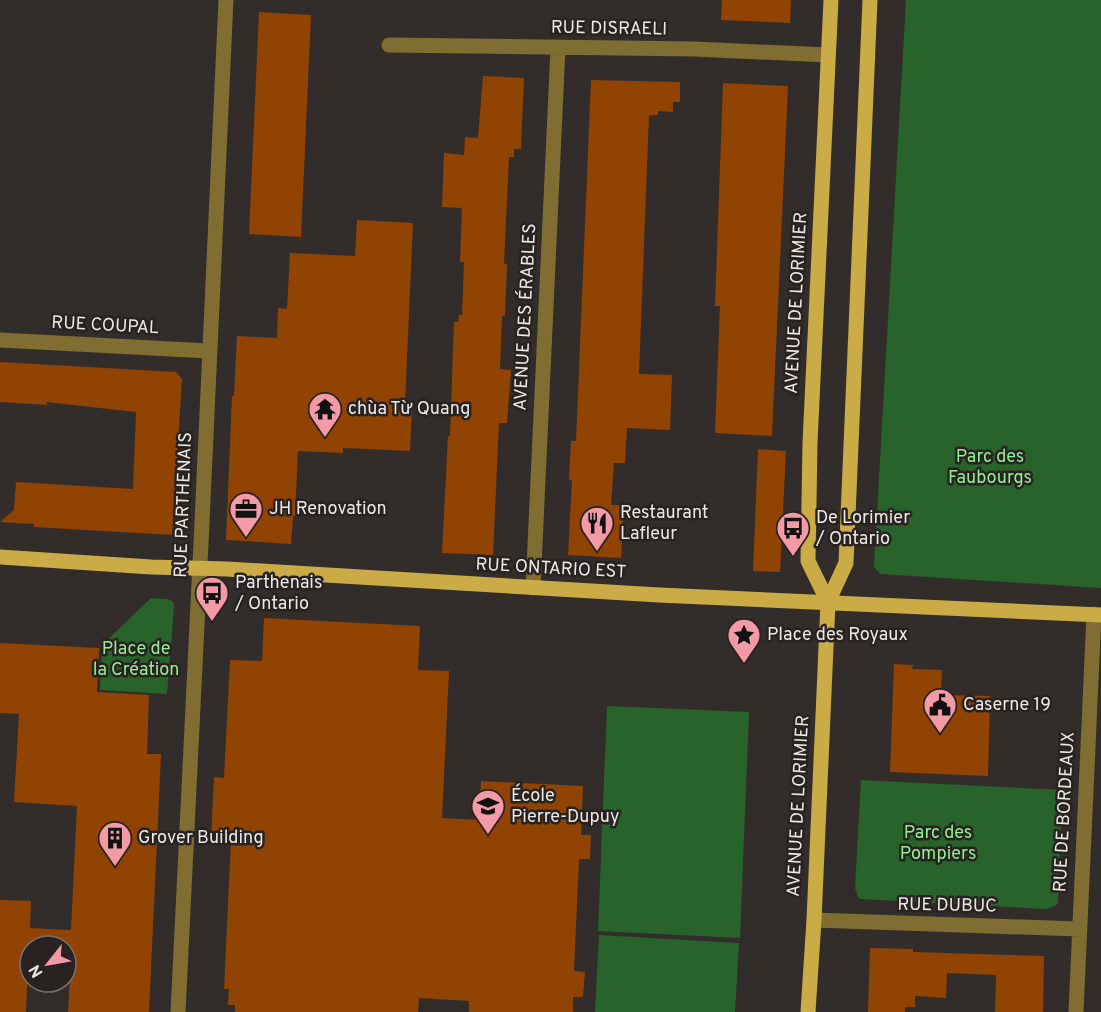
<svg xmlns="http://www.w3.org/2000/svg" width="1101" height="1012" viewBox="0 0 1101 1012" font-family="Overpass,sans-serif">
<style>
.green{fill:#27632a}
.building{fill:#914303}
.lines{fill:none;stroke-linecap:round;stroke-linejoin:round}
.minor{stroke:#7f6d31;stroke-width:15}
.major{stroke:#caab45;stroke-width:15}
.labels{text-anchor:middle;dominant-baseline:central;stroke-width:5;stroke-linejoin:round;paint-order:stroke}
.street-label{font-size:18px;fill:#ebe8e6;stroke:#282321}
.poi-label{font-size:18px;fill:#ebe8e6;stroke:#282321;text-anchor:start}
.park-label{font-size:18px;fill:#92f094;stroke:#282321}
</style>
<rect width="100%" height="100%" fill="#322d2b"/>
<path class="green" d="M906 0H1101V588L880 574 874 567Z
M151 598 168 599 173 602 174 606 167 694 100 690 102 645Z
M607 706 749 712 740 938 598 931Z
M861 780 1062 790 1058 903 1055 906 1046 909 861 899 858 897 855 888Z
M599 935 739 943 735 1012H595Z"/>
<path class="building" d="M722 0H791L790 23 721 20Z
M259 12 311 15 301 237 249 234Z
M483 76 524 78 521 149H514V157H509L504 264H507L505 316H502L500 369 511 370 507 423H499L493 555 442 553 448 436H450L454 322H458L459 315H462L464 262H460L462 208 442 207 444 153 464 155 465 137 478 138Z
M591 80 680 82V102H673V112L658 111V115H649L639 374 672 375 670 430 627 428 625 463H614L611 505H624L621 558 568 555 572 480H569L571 441H576Z
M723 83 788 86 772 436 715 433 720 306H715Z
M357 220 413 223 405 403 412 404 410 451 343 448V453L298 451 295 516H293L291 544 226 540 232 396H234L237 336 277 338 278 308 287 309 290 253 355 256Z
M0 362 176 372 182 379 172 535 34 527V524L0 522 14 510 16 482 133 489 136 412 46 402 48 405 0 402Z
M758 449 786 451 780 572 753 571Z
M264 618 420 626 418 670 449 671 442 818 479 820 481 781 583 786 581 835H591L590 859H579L574 971 585 972 583 997H573V1012H469V1001L419 998 418 1012H235V1005H228L229 989H224L231 840 211 839 214 777 224 778 230 660 262 661Z
M0 643 99 648 97 692 149 695 147 754H161L149 1012H68L71 957H66V946H29L26 1012H0V900L31 901 30 928 71 930 77 806 14 802 19 714 0 713Z
M894 664 913 665 912 669 942 670 941 695 990 696 988 776 890 772Z
M870 948 913 949V952L1044 956 1043 1012H995L996 975 947 973 946 998 915 996V1007H905V1012H868Z"/>
<g class="lines">
<path class="minor" d="M389 45 694 49 828 55
M0 340 209 351
M533 588 558 48
M814 920 1079 929
M178 1012C196 675 210 337 226 0
M1076 1012 1094 614"/>
<path class="major" d="M0 557 151 567 227 569 659 595 1101 615
M828 602 808 561 810 443 831 0
M808 1012 814 920 828 602 846 563 870 0"/>
</g>
<defs>
<symbol id="temple-pin" viewBox="-11 -11 22 30"><path d="M0 17L-7.5 6A9.5 9.5 0 1 1 7.5 6Z" fill="#f49aa6" stroke="#282321"/><path d="M0-6L5-2H3V0L6.5 2.5H4V6H1.5V3h-3V6H-4V2.5H-6.5L-3 0V-2H-5Z" fill="#111"/></symbol>
<symbol id="office-pin" viewBox="-11 -11 22 30"><path d="M0 17L-7.5 6A9.5 9.5 0 1 1 7.5 6Z" fill="#f49aa6" stroke="#282321"/><path d="M-6-3h4V-5.5h4V-3h4V5H-6ZM-1-4.5V-3h2v-1.5ZM-6 0V1H6V0Z" fill="#111"/></symbol>
<symbol id="restaurant-pin" viewBox="-11 -11 22 30"><path d="M0 17L-7.5 6A9.5 9.5 0 1 1 7.5 6Z" fill="#f49aa6" stroke="#282321"/><path d="M-5-6h1v4h1v-4h1v4h1v-4h1v5L-1.5 .5V6h-2V.5L-5-1ZM5-6V6H3V1.5H1.5Q1.5-4 5-6Z" fill="#111"/></symbol>
<symbol id="bus-pin" viewBox="-11 -11 22 30"><path d="M0 17L-7.5 6A9.5 9.5 0 1 1 7.5 6Z" fill="#f49aa6" stroke="#282321"/><path d="M-5-6H5V4H4V6H2V4H-2V6H-4V4H-5ZM-3.5-4V0h7V-4ZM-3.5 1.2v1.5H-2V1.2ZM2 1.2v1.5H3.5V1.2Z" fill="#111"/></symbol>
<symbol id="sight-pin" viewBox="-11 -11 22 30"><path d="M0 17L-7.5 6A9.5 9.5 0 1 1 7.5 6Z" fill="#f49aa6" stroke="#282321"/><path d="M0-6L1.8-2.2L6-1.7L2.9 1.2L3.7 5.4L0 3.3L-3.7 5.4L-2.9 1.2L-6-1.7L-1.8-2.2Z" fill="#111"/></symbol>
<symbol id="civic-pin" viewBox="-11 -11 22 30"><path d="M0 17L-7.5 6A9.5 9.5 0 1 1 7.5 6Z" fill="#f49aa6" stroke="#282321"/><path d="M-.6-6.5H3V-4.5H.6V-3L4-1V1h2V6H-6V1h2V-1L-.6-3ZM-1.2 2.5V6h2.4V2.5Z" fill="#111"/></symbol>
<symbol id="school-pin" viewBox="-11 -11 22 30"><path d="M0 17L-7.5 6A9.5 9.5 0 1 1 7.5 6Z" fill="#f49aa6" stroke="#282321"/><path d="M0-5L7-2L0 1L-7-2ZM-4 1L0 2.5L4 1V4Q0 6-4 4Z" fill="#111"/></symbol>
<symbol id="building-pin" viewBox="-11 -11 22 30"><path d="M0 17L-7.5 6A9.5 9.5 0 1 1 7.5 6Z" fill="#f49aa6" stroke="#282321"/><path d="M-4-6H4V6H1V3H-1V6H-4ZM-2.5-4.3h1.7v1.8h-1.7ZM.8-4.3h1.7v1.8H.8ZM-2.5-1h1.7V.8h-1.7ZM.8-1h1.7V.8H.8Z" fill="#111"/></symbol>
</defs>
<g fill-rule="evenodd">
<use href="#temple-pin" x="306" y="390" width="38" height="52"/>
<use href="#office-pin" x="227" y="490" width="38" height="52"/>
<use href="#restaurant-pin" x="578" y="504" width="38" height="52"/>
<use href="#bus-pin" x="774" y="509" width="38" height="52"/>
<use href="#bus-pin" x="193" y="574" width="38" height="52"/>
<use href="#sight-pin" x="725" y="616" width="38" height="52"/>
<use href="#civic-pin" x="921" y="686" width="38" height="52"/>
<use href="#school-pin" x="469" y="787" width="38" height="52"/>
<use href="#building-pin" x="96" y="819" width="38" height="52"/>
</g>
<g class="labels">
<g class="street-label">
<text transform="translate(609 29) rotate(1)">RUE DISRAELI</text>
<text transform="translate(797 303) rotate(-87)">AVENUE DE LORIMIER</text>
<text transform="translate(526 317) rotate(-87)">AVENUE DES ÉRABLES</text>
<text transform="translate(105 326) rotate(3)">RUE COUPAL</text>
<text transform="translate(184 505) rotate(-88)">RUE PARTHENAIS</text>
<text transform="translate(551 569) rotate(3)">RUE ONTARIO EST</text>
<text transform="translate(799 806) rotate(-87)">AVENUE DE LORIMIER</text>
<text transform="translate(1065 812) rotate(-87)">RUE DE BORDEAUX</text>
<text transform="translate(947 906) rotate(1)">RUE DUBUC</text>
</g>
<g class="poi-label">
<text x="348" y="409">chùa Từ Quang</text>
<text x="269" y="509">JH Renovation</text>
<text x="620" y="513">Restaurant<tspan x="620" dy="21">Lafleur</tspan></text>
<text x="816" y="518">De Lorimier<tspan x="816" dy="21">/ Ontario</tspan></text>
<text x="235" y="583">Parthenais<tspan x="235" dy="21">/ Ontario</tspan></text>
<text x="767" y="635">Place des Royaux</text>
<text x="963" y="705">Caserne 19</text>
<text x="511" y="796">École<tspan x="511" dy="21">Pierre-Dupuy</tspan></text>
<text x="138" y="838">Grover Building</text>
</g>
<g class="park-label">
<text x="990" y="457">Parc des<tspan x="990" dy="21">Faubourgs</tspan></text>
<text x="136" y="649">Place de<tspan x="136" dy="21">la Création</tspan></text>
<text x="938" y="833">Parc des<tspan x="938" dy="21">Pompiers</tspan></text>
</g>
</g>
<g transform="translate(48 964) rotate(239)"><circle r="28" fill="#282321" stroke="#767270" stroke-width="1.5"/>
<path d="M0-4.5L10 22L0 15L-10 22Z" fill="#f49aa6"/>
<text y="-9" font-size="16" font-weight="bold" text-anchor="middle" fill="#ebe8e6">N</text>
</g>
</svg>
